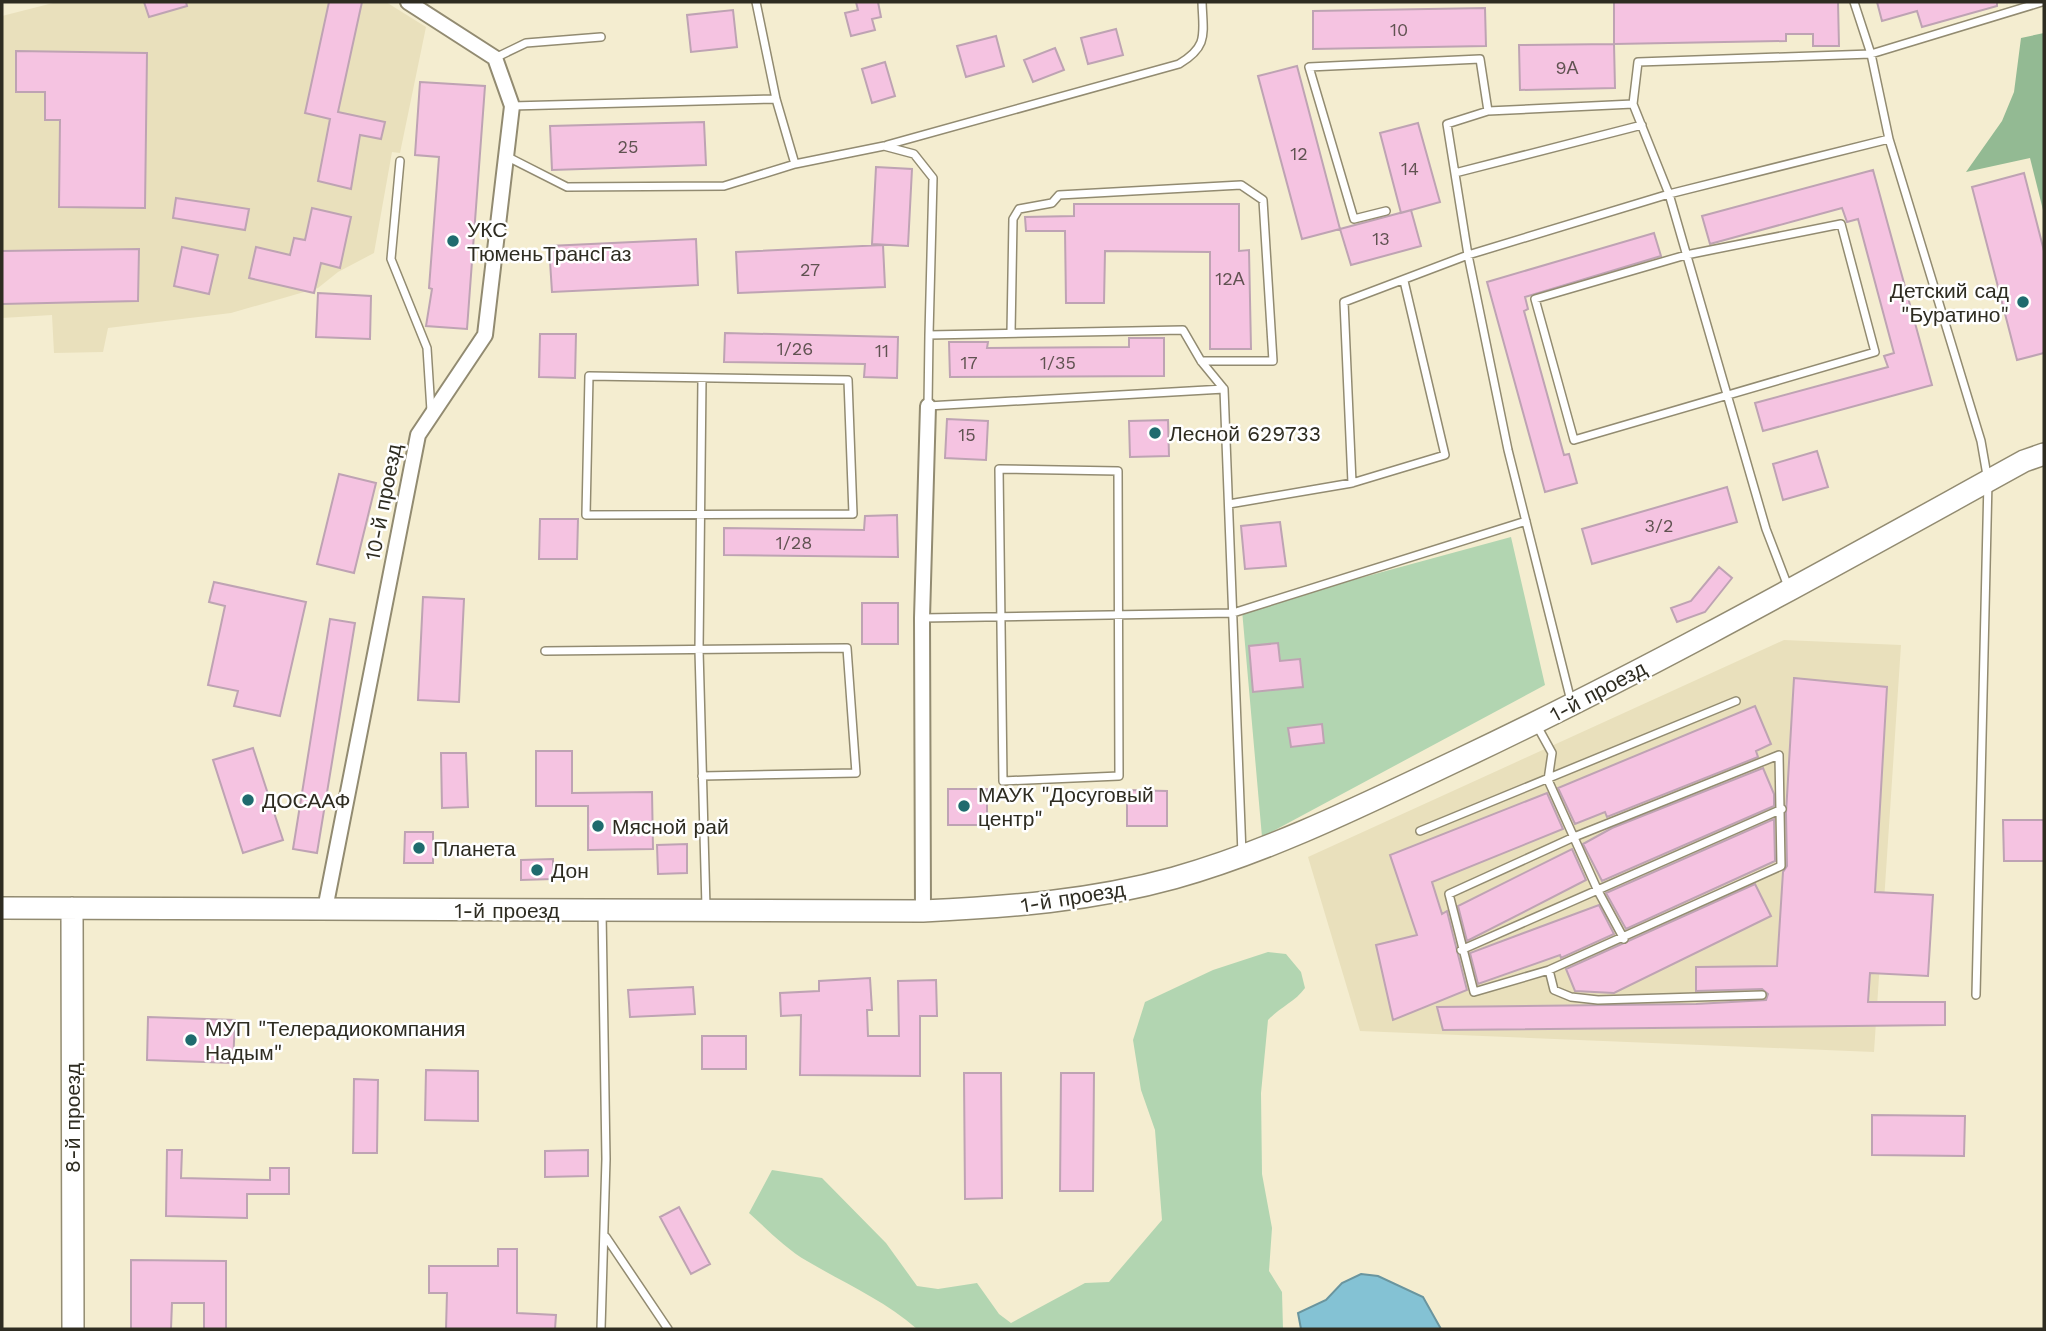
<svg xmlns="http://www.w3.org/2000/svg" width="2046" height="1331" viewBox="0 0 2046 1331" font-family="'Work Sans',sans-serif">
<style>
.built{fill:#e9e0bc}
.green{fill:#b2d5b1}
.forest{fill:#93ba93}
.water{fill:#84c2d4;stroke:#6a959e;stroke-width:2}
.building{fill:#f5c3e1;stroke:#bea3b3;stroke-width:2}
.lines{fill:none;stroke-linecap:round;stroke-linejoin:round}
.lane-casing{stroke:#928b71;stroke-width:10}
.street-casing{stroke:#928b71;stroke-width:18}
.secondary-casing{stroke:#928b71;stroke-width:24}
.lane{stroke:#fff;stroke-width:7}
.street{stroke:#fff;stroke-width:14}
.secondary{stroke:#fff;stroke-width:21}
.poi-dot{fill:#1f6b6e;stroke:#fff;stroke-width:2.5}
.labels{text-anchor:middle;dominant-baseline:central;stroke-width:5;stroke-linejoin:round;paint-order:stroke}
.number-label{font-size:18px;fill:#605251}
.poi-label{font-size:21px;fill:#2e2c21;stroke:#fff;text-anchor:start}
.street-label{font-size:21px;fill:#2e2c21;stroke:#fff}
</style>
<rect width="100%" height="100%" fill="#f4edd0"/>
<path class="built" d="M57 2H386L426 27 400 153 392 152 374 253 338 272 318 288 231 313 108 328 103 352 54 353 52 315 2 318V16Z
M1784 640 1901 645 1874 1052 1360 1031 1308 857Z"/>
<path class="green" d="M1511 537 1545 685 1262 837 1242 610Z
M1268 952 1286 954 1301 972 1305 988C1295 1002 1280 1007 1268 1020L1261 1093 1262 1174 1272 1228 1269 1271 1282 1292 1283 1329H917C884 1300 844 1283 807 1261 786 1249 767 1229 749 1213L772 1170 822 1178 886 1243 917 1286 938 1289 977 1283 999 1314 1011 1323 1085 1283 1109 1282 1162 1220 1155 1130 1141 1090 1133 1040 1145 1002 1213 970Z"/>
<path class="forest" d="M2044 33V214L2030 158 1966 172 2002 121 2014 92 2021 38Z"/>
<path class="water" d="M1361 1274 1378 1276 1423 1297 1441 1329H1301L1298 1313 1326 1300 1342 1283Z"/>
<path class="building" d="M144 2H186L187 6 149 17Z
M329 2H362L338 112 385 122 381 139 360 135 351 189 318 181 330 119 305 113Z
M856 2H878L881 17 872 19 875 30 851 36 845 13 858 10Z
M1614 2H1838L1839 46H1813V34H1786V41L1614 44Z
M1877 2H1997V6L1922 27 1917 11 1882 21Z
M1485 8 1486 46 1313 49V11Z
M733 10 737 47 691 52 687 15Z
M1116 29 1123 55 1088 64 1081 38Z
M996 36 1004 66 966 77 957 46Z
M1614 44 1615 88 1520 90 1519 45Z
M1055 48 1064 70 1033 82 1024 60Z
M16 51 147 53 145 208 59 207 60 120H45V92H16Z
M885 62 895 96 872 103 862 69Z
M1297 66 1340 229 1302 239 1258 76Z
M420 82 485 86 467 329 426 326 432 289 429 288 439 157 415 155Z
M704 122 706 165 552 170 550 126Z
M1418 123 1440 202 1401 213 1380 133Z
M876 167 912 169 908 246 872 244Z
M1873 170 1932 385 1763 431 1755 403 1888 367 1884 356 1894 353 1858 219 1847 222 1842 208 1710 244 1702 216Z
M2024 173 2044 251V353L2017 360 1972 187Z
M176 198 249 209 245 230 173 218Z
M1074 204H1239V251L1249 250 1251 349H1210V252L1105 251 1104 303H1066L1065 231H1026L1025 217 1074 216Z
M312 208 351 217 340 268 321 263 314 293 249 278 256 247 290 255 294 238 305 240Z
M1411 210 1421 246 1351 265 1340 229Z
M1654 233 1661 256 1525 297 1528 309 1524 311 1564 455 1569 454 1577 483 1545 492 1487 282Z
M696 239 698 285 552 292 549 246Z
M883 245 885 287 738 293 736 252Z
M182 247 218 255 209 294 174 286Z
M139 249 138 301 2 304V251Z
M318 293 371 296 370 339 316 337Z
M725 333 898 337 897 378 864 377 865 364 724 362Z
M540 334H576L575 378 539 377Z
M1129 338H1164V376L950 377 949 342H988L987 348 1129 347Z
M947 419 988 421 986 460 945 458Z
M1168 420 1169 456 1130 457 1129 421Z
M1817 451 1828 487 1783 500 1773 464Z
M339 474 376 483 354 573 317 564Z
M1727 487 1737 522 1592 564 1582 529Z
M897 515 898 557 724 555V528L864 530 865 516Z
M540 519H578L577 559H539Z
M1280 522 1286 566 1245 569 1241 526Z
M1719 567 1732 578 1705 612 1677 622 1671 608 1691 601Z
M214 582 306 602 280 716 234 706 238 691 208 685 225 606 209 602Z
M423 597 464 599 459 702 418 700Z
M862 603H898V644H862Z
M330 619 355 623 317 853 293 849Z
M1278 643 1280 661 1300 659 1303 687 1253 692 1249 646Z
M1794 678 1887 687 1875 892 1933 895 1928 976 1870 973 1868 1002H1945V1025L1443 1030 1437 1007 1696 1004 1766 1000 1768 994 1762 989 1696 991V967L1777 966 1783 872 1787 866 1786 813Z
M1755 706 1771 744 1756 751 1758 757 1607 817 1605 812 1575 824 1558 788Z
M1322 724 1324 743 1291 747 1288 728Z
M253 748 283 840 243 853 213 760Z
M536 751H572V793L652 792 653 849 588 850V806H536Z
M441 753H466L468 807 442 808Z
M1763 768 1774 794V806L1602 881 1583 844 1612 828Z
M948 789H987V825H948Z
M1127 790 1167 791V826H1127Z
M1547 793 1563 829 1432 882 1442 914 1447 911 1467 990 1393 1020 1376 945 1417 935 1390 855Z
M1774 819 1775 861 1626 929 1606 893Z
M2003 820H2044V861H2004Z
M405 832H433V863H404Z
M687 844V873L658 874 657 845Z
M1572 849 1586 880 1467 941 1458 906Z
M553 859V879L521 880V860Z
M1755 884 1771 916 1614 993 1575 991 1566 969Z
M1599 905 1614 934 1561 958 1560 955 1478 984 1470 953Z
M870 978 872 1010H867L868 1036H899L898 981 936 980 937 1016H920V1076L800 1075 801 1015 781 1016 780 993 819 991V981Z
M693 987 695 1014 630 1017 628 990Z
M148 1017 235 1020 233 1063 147 1060Z
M702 1036H746V1069H702Z
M426 1070 478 1071V1121L425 1120Z
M964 1073H1001L1002 1198 965 1199Z
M1061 1073H1094L1093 1191H1060Z
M354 1079 378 1080 377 1153H353Z
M1872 1115 1965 1116 1964 1156 1872 1155Z
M167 1150H182L181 1178 270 1180V1168H289V1194H247V1218L166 1216Z
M588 1150V1176L545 1177V1151Z
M679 1207 710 1264 691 1274 660 1217Z
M498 1249H517V1313L556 1315 555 1329H446L447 1293H429V1266H498Z
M131 1260 226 1261V1329H204V1303H172L171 1329H131Z"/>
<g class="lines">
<defs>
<path id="lane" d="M756 2 776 99 795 164
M1854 2 1871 54 1889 139 1981 441 1988 481 1976 995
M495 58 526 43 601 37
M512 106 776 99
M887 145 1179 64C1209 46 1203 34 1202 2
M504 155 567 187 724 186 795 164 884 146 914 154 933 178 929 335 1183 330 1201 361 1224 389 1242 854
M400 161 391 259 427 348 431 411
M1455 173 1642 125
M1386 211 1354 219 1309 67 1480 59 1488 111
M1841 224 1875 352 1574 440 1535 299 1686 255Z
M1011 333 1013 219 1019 209 1052 203 1059 195 1241 185 1263 200 1273 361H1201
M929 335 928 406 1224 389
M589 376 848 380 853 514 586 515Z
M702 379 699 650 706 907
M999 469 1118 471 1119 776 1003 781Z
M1352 483 1344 302 1468 255 1669 194 1889 139
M1229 504 1352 483 1445 455 1404 281
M1789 589 1766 529 1669 194 1633 104 1638 62 1871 54 2042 2
M922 618 1233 613 1526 521
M545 651 847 648 856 773 702 776
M1571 701 1508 450 1468 255 1447 124 1488 111 1633 104
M1536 724 1552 753 1548 780 1598 891 1624 939
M1779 755 1781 866 1549 970 1474 992 1449 894 1574 837Z
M1420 831 1736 701
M1461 950 1782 809
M1549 970 1554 990 1571 997 1598 1000 1762 995
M606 1237 668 1329
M601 1329 606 1159 602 912"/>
<path id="street" d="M325 909 418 435 485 335 512 106 495 58 408 2
M923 911 922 618 928 406"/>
<path id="secondary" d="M2 908 923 911C1008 907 1091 901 1174 878 1273 850 1365 804 1458 760 1651 669 1837 564 2024 461L2044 454
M72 908 73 1329"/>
</defs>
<use href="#lane" class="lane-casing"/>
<use href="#street" class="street-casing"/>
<use href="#secondary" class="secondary-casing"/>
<use href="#lane" class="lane"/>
<use href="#street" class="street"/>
<use href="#secondary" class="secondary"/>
</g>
<g class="poi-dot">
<circle cx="453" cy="241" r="7"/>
<circle cx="2023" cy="302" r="7"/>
<circle cx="1155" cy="433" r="7"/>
<circle cx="248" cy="800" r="7"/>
<circle cx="964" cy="806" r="7"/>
<circle cx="598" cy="826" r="7"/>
<circle cx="419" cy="848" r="7"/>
<circle cx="537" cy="870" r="7"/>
<circle cx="191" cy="1040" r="7"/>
</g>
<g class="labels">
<g class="number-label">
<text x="1399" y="29">10</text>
<text x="1567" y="67">9А</text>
<text x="628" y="146">25</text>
<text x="1299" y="153">12</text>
<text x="1410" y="168">14</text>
<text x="1381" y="238">13</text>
<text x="810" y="269">27</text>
<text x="1230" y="278">12А</text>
<text x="795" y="348">1/26</text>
<text x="882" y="350">11</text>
<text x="969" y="362">17</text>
<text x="1058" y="362">1/35</text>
<text x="967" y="434">15</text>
<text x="1659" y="525">3/2</text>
<text x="794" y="542">1/28</text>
</g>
<g class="poi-label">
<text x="467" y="229">УКС<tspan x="467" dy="24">ТюменьТрансГаз</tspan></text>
<text x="2009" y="290" text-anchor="end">Детский сад<tspan x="2009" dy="24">"Буратино"</tspan></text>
<text x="1169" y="433">Лесной 629733</text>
<text x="978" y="794">МАУК "Досуговый<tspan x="978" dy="24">центр"</tspan></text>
<text x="262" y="800">ДОСААФ</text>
<text x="612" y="826">Мясной рай</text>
<text x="433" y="848">Планета</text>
<text x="551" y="870">Дон</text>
<text x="205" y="1028">МУП "Телерадиокомпания<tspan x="205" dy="24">Надым"</tspan></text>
</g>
<g class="street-label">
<text transform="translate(383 502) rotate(-79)">10-й проезд</text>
<text transform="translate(1598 691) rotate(-28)">1-й проезд</text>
<text transform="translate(1073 897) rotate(-9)">1-й проезд</text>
<text x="507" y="910">1-й проезд</text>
<text transform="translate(72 1118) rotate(-90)">8-й проезд</text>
</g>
</g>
<rect width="2046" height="1331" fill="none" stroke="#2e2c21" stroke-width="7"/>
</svg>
